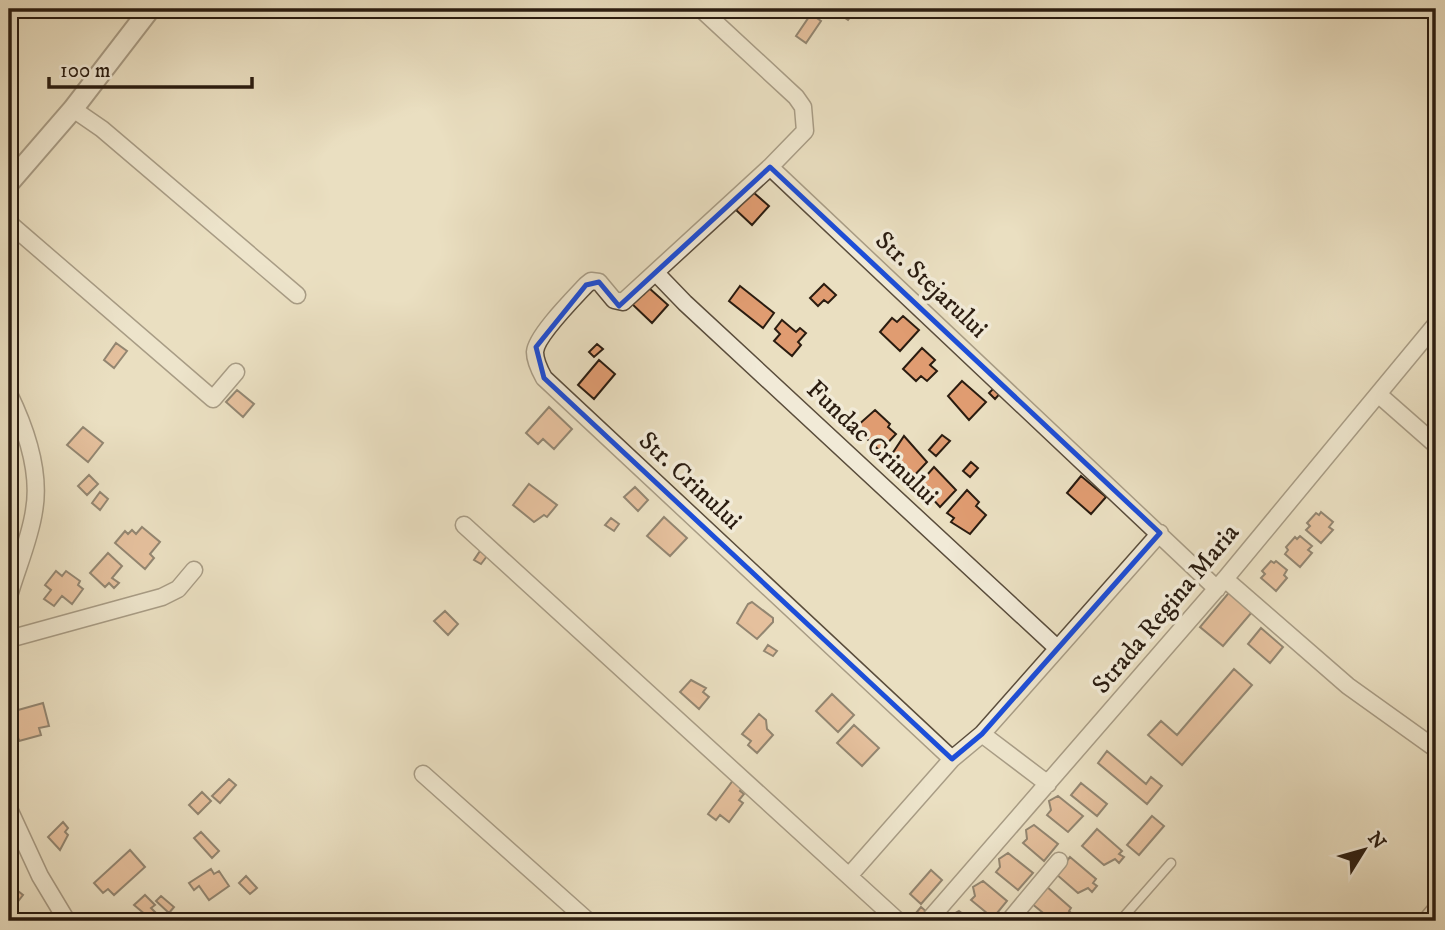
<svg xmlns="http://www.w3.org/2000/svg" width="1445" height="930" viewBox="0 0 1445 930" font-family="'IM FELL DW Pica',serif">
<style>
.building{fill:#e09c71;stroke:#2a1c10;stroke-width:2}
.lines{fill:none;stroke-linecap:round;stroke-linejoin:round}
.service-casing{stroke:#5a4d3c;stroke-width:11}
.minor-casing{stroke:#5a4d3c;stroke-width:19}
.tertiary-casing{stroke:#5a4d3c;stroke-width:23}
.service{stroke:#f1ead7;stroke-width:8}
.minor{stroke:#f1ead7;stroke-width:16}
.tertiary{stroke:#f1ead7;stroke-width:19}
.marked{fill:none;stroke:#1d4ed8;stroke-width:5;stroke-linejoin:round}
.labels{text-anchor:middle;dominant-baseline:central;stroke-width:7;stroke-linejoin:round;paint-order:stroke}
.street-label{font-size:26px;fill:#2a1c10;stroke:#f1ead7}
</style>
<rect width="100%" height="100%" fill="#eadfc1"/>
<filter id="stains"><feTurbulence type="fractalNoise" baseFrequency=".00286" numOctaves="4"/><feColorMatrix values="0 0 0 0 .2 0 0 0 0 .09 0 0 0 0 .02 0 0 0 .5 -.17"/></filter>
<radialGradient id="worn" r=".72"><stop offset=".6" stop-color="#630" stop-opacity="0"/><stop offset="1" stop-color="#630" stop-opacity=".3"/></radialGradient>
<path class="building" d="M832 9H851L855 11 848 20Z
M811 14 821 21 806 43 796 36Z
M753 192 769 206 752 225 736 210Z
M824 284 836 295 828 303 824 300 818 306 810 298Z
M740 286 774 313 763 328 729 301Z
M649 288 668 305 652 323 630 302 640 291 644 294Z
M903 316 919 330 900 351 880 332 892 318 897 322Z
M782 320 796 332 800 328 806 333 798 342 801 345 792 356 774 341 780 334 775 329Z
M116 343 127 351 114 368 104 360Z
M597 344 603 349 594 357 589 352Z
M922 348 935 360 930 365 937 371 927 381 921 376 916 381 903 369Z
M599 360 615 374 594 399 578 385Z
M962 381 986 402 969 420 948 396Z
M997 385 1003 390 995 399 989 393Z
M237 390 254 404 243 417 226 402Z
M549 407 572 429 554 449 543 439 538 444 526 433Z
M875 410 890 424 888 427 896 434 880 451 865 437 867 435 856 427Z
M83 427 103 443 88 462 67 445Z
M942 435 950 441 936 456 929 450Z
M904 436 927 462 911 479 890 457Z
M971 462 978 468 970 477 963 471Z
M934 467 956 490 940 507 919 484Z
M89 475 98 484 87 495 78 486Z
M1081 476 1106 497 1091 514 1067 493Z
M529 484 557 505 547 517 544 515 534 522 513 505Z
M635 487 648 500 638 511 624 497Z
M967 490 979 502 976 506 986 515 970 534 951 522 954 518 947 513Z
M100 492 108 499 100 510 92 503Z
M1321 512 1333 522 1329 527 1333 530 1321 543 1306 530 1310 526 1307 523 1316 513 1319 515Z
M664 517 687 538 670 556 647 536Z
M611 518 619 524 614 531 605 525Z
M142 527 160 542 150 554 154 558 145 569 115 543 125 531 128 534 132 530 136 534Z
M1300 536 1312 546 1308 550 1312 553 1300 567 1285 554 1288 550 1286 547 1295 537 1297 539Z
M480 551 487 556 481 564 474 560Z
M108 553 122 566 112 578 119 583 114 588 109 583 105 587 90 573Z
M1271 561 1274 563 1276 561 1287 570 1284 575 1287 578 1276 591 1261 578 1265 574 1262 571Z
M56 571 62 576 66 571 80 581 78 585 83 589 72 604 62 596 54 606 44 599 51 590 45 585Z
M1232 589 1252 612 1223 646 1200 627Z
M752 602 773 618V622L757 639 737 623 748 604Z
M445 611 458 624 448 635 434 621Z
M1261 628 1283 647 1270 663 1248 644Z
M768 645 777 651 773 656 764 651Z
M1234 669 1252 685 1182 765 1148 735 1161 721 1177 735Z
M691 680 706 688 703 692 709 697 699 709 680 692Z
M832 694 854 715 838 732 816 711Z
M43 703 49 726 39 728 41 735 19 741 11 712Z
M759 714 766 720 767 729 773 735 757 753 748 745 751 741 742 734Z
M854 725 879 748 862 766 837 743Z
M1107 751 1146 784 1151 777 1162 786 1147 804 1098 763Z
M229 779 236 785 220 803 212 796Z
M734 779 743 786 740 791 744 794 739 800 743 803 729 822 720 815 716 820 708 814Z
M1081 783 1107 804 1097 816 1071 795Z
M202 792 211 801 198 814 189 805Z
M1058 796 1083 816 1068 832 1047 815 1051 810 1049 801Z
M1152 816 1164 826 1139 855 1127 845Z
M63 822 68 828 65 832 68 835 60 850 48 837Z
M1034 825 1058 844 1044 861 1023 843 1027 839 1026 830Z
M1097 829 1122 851 1119 854 1124 857 1119 863 1115 859 1104 865 1082 846Z
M201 832 219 851 212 858 194 838Z
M130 850 145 867 114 895 108 889 103 893 94 883Z
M1008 853 1033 873 1018 890 996 872 1000 867 999 859Z
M1070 857 1096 879 1093 883 1097 886 1092 892 1088 888 1078 893 1056 874Z
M211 869 214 874 219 871 229 886 209 900 199 886 194 890 189 883Z
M931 870 942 880 921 904 910 894Z
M246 876 257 888 250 894 239 883Z
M983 881 1007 901 993 918 971 900 975 896 973 887Z
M9 884 23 895 9 913Z
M1046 886 1071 908 1069 911 1073 915 1068 920 1064 916 1053 921 1031 903Z
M145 895 155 905 151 908 159 916 153 921 134 905Z
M161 896 174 907 169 913 156 901Z
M921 907 928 913 922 919 916 913Z
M959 911 972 921H950V916Z"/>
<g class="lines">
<defs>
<path id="service" d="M1120 921 1171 863"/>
<path id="minor" d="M701 9 796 97 803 107 805 131 770 167 1217 589
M73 109 102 129 297 295
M770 167 623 302 614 300 599 282 591 281 586 285C574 298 536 336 535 352 535 361 539 369 544 378L952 759
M9 223 213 399 236 372
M656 273 685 303 1056 647
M9 394C26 429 41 472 34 511 30 539 17 568 9 596
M1378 394 1436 445
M464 525 898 921
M1225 579 1348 686 1436 749
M9 639 162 597 178 589 194 570
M982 734 1048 784
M423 774 588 921
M9 809 40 876 67 921
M849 876 952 759 982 734 1160 533
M928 921 1225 579 1436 324
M1009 921 1059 861
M1426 921 1436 909"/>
<path id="tertiary" d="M9 183 73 109 150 9"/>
</defs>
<use href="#service" class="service-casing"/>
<use href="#minor" class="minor-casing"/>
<use href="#tertiary" class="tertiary-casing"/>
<use href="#service" class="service"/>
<use href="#minor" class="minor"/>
<use href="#tertiary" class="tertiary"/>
</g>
<path d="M0 0H1445V930H0ZM770 167 1160 533 982 734 952 759 544 378 536 347 586 285 599 282 619 306Z" fill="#eadfc1" fill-opacity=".55" fill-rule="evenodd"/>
<path class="marked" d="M770 167 1160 533 982 734 952 759 544 378 536 347 586 285 599 282 619 306Z"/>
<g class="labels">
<g class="street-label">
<text transform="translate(931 285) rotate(43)">Str. Stejarului</text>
<text transform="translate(872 443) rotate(43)">Fundac Crinului</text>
<text transform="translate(690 481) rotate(43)">Str. Crinului</text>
<text transform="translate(1166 609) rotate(-50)">Strada Regina Maria</text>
</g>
</g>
<rect width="1445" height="930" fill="none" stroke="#eadfc1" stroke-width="35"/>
<rect x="10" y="10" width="1424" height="909" fill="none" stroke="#2a1c10" stroke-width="3.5"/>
<rect x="18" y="18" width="1410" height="895" fill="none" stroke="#2a1c10" stroke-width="2"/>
<g transform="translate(1364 850) rotate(53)" stroke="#f1ead7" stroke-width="5" paint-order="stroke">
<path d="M0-5L12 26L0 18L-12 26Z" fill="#2a1c10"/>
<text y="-10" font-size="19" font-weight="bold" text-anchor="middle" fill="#2a1c10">N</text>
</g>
<path d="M49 77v10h203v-10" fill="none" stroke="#2a1c10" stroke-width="3.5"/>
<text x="60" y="77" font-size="21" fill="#2a1c10" stroke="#f1ead7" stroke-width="5" paint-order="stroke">100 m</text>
<rect width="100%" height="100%" filter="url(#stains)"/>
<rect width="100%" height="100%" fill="url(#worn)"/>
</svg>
